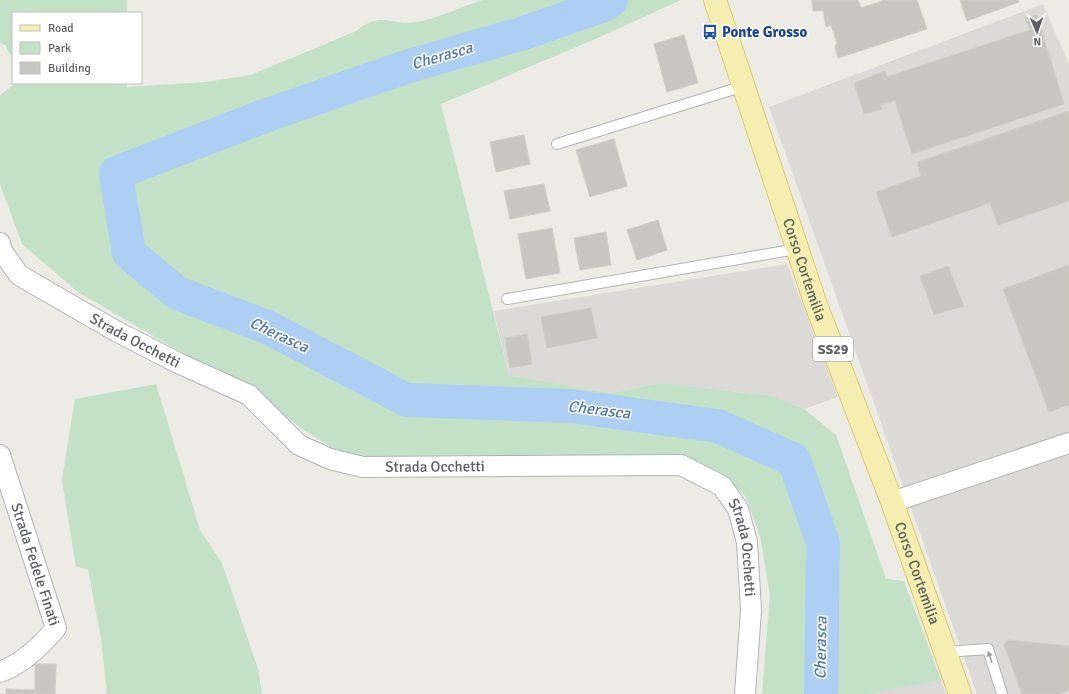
<svg xmlns="http://www.w3.org/2000/svg" width="1069" height="694" viewBox="0 0 1069 694" font-family="Signika,sans-serif">
<style>
.industrial{fill:#dbdad6}
.green{fill:#c3e1c6}
.lines{fill:none;stroke-linecap:round;stroke-linejoin:round}
.river{stroke:#adcff3;stroke-width:34}
.building{fill:#c8c6c0;stroke:#d0cdc3}
.lane-casing{stroke:#b1b3b7;stroke-width:12}
.street-casing{stroke:#b1b3b7;stroke-width:22}
.primary-casing{stroke:#dec76b;stroke-width:24}
.lane{stroke:#fff;stroke-width:10}
.street{stroke:#fff;stroke-width:20}
.primary{stroke:#f4eeb1;stroke-width:22}
.oneway{fill:#9d9ea1}
.labels{text-anchor:middle;dominant-baseline:central;stroke-width:3;stroke-linejoin:round;paint-order:stroke}
.shield{fill:#fff;stroke:#8d8e91;stroke-width:1}
.shield-label{font-size:14px;font-weight:bold;fill:#5c5e62}
.transit-label{font-size:15px;font-weight:bold;fill:#164399;stroke:#fff;text-anchor:start}
.street-label{font-size:15px;fill:#5c5e62;stroke:#fff}
.water-label{font-size:16px;font-style:italic;fill:#5076ab;stroke:#fff}
</style>
<rect width="100%" height="100%" fill="#ecebe4"/>
<path class="industrial" d="M1043 4 1069 64V694H977L769 107Z
M787 264 838 397 804 409 772 396 662 383 612 393 509 375 494 311Z
M941 680 946 694H867V693Z"/>
<path class="green" d="M0 0H127V13H13V59L5 45 0 43Z
M483 0H681L593 40 441 104 509 375 611 393 662 383 772 396 804 409 836 435 886 579 904 581 941 680 867 694H762L770 596 760 536 746 497 721 473 684 456 374 457 337 451 301 428 270 404 78 292 22 244 0 184V95L16 83H127V87L206 82 251 75 356 31C382 10 390 26 417 22 435 19 464 6 483 0Z
M156 384 200 530 222 563 258 669 262 694H107L101 639 88 569 76 567 62 480 75 399Z"/>
<g class="lines">
<path class="river" d="M611 0 604 5 524 33 409 66 267 115 116 173 129 253 177 293 267 327 407 400 570 406 718 426 794 460 823 543 821 694"/>
</g>
<path class="building" d="M812 0H858L861 8 885 0H917L927 29 838 58 835 47 837 43 831 25 826 27 823 10 813 11Z
M960 0H1018L1019 2 967 21Z
M1037 15 1064 104 912 154 895 101 880 105 882 109 864 114 854 83 885 71 887 77 1030 30 1025 18Z
M684 35 698 83 667 92 654 44Z
M1069 111V201L998 225 990 203 892 237 876 192 921 176 917 162Z
M524 135 530 164 496 172 490 142Z
M614 139 627 186 590 197 576 150Z
M544 184 550 211 510 219 504 191Z
M658 220 667 250 637 260 627 230Z
M552 228 560 273 526 279 518 234Z
M606 232 611 265 580 270 574 238Z
M1069 265V405L1049 412 1003 289Z
M948 266 964 306 934 315 920 276Z
M591 308 597 338 547 348 541 317Z
M527 334 532 364 510 368 505 338Z
M1008 640 1069 646V690L1059 694H1022L1004 645Z
M35 664H56L55 694H35Z
M6 689 35 690V694H6Z"/>
<g class="lines">
<defs>
<path id="lane" d="M557 144 744 86
M507 299 797 249
M944 652 988 649 1002 694"/>
<g id="street">
<path id="s1" d="M0 243 2 251 19 275 114 330 178 363 249 395 299 445 330 459 363 467 681 465 722 486 738 509 747 542 751 610 745 694"/>
<path id="s2" d="M0 455 56 628C41 646 22 664 0 672"/>
<path d="M892 502 1069 443"/>
</g>
<g id="primary">
<path id="s3" d="M715 0 815 302 892 502 960 694"/>
</g>
</defs>
<use href="#lane" class="lane-casing"/>
<use href="#street" class="street-casing"/>
<use href="#primary" class="primary-casing"/>
<use href="#lane" class="lane"/>
<use href="#street" class="street"/>
<use href="#primary" class="primary"/>
</g>
<defs><path id="oneway-solid" d="M-6-.8H1V-3.2L6.5 0L1 3.2V.8H-6Z"/></defs>
<use class="oneway" href="#oneway-solid" transform="translate(990 657) rotate(-108)"/>
<defs>
<symbol id="bus-bare" viewBox="-9 -9 18 18"><path d="M-5-6H5V4H4V6H2V4H-2V6H-4V4H-5ZM-3.5-4V0h7V-4ZM-3.5 1.2v1.5H-2V1.2ZM2 1.2v1.5H3.5V1.2Z" fill="#1a4fb4" stroke="#fff" stroke-width="2.5" paint-order="stroke"/></symbol>
</defs>
<g fill-rule="evenodd">
<use href="#bus-bare" x="699" y="21" width="22" height="22"/>
</g>
<g class="labels">
<rect class="shield" x="813" y="337" width="40" height="24" rx="3"/>
<g class="shield-label">
<text x="833" y="349">SS29</text>
</g>
<g class="transit-label">
<text x="722" y="32">Ponte Grosso</text>
</g>
<g class="street-label">
<text stroke="none"><textPath href="#s3" startOffset="284">Corso Cortemilia</textPath></text>
<text stroke="none"><textPath href="#s1" startOffset="171">Strada Occhetti</textPath></text>
<text stroke="none"><textPath href="#s1" startOffset="508">Strada Occhetti</textPath></text>
<text stroke="none"><textPath href="#s1" startOffset="867">Strada Occhetti</textPath></text>
<text stroke="none"><textPath href="#s2" startOffset="115">Strada Fedele Finati</textPath></text>
<text stroke="none"><textPath href="#s3" startOffset="608">Corso Cortemilia</textPath></text>
</g>
<g class="water-label">
<text transform="translate(442 56) rotate(-16)">Cherasca</text>
<text transform="translate(279 335) rotate(25)">Cherasca</text>
<text transform="translate(599 410) rotate(7)">Cherasca</text>
<text transform="translate(821 648) rotate(-89)">Cherasca</text>
</g>
</g>
<rect x="12" y="12" width="130" height="72" fill="#ffffff" stroke="#bebfc0"/>
<rect x="20" y="25" width="20" height="6" fill="#f4eeb1" stroke="#bebfc0"/>
<text x="48" y="32" font-size="12" fill="#5c5e62">Road</text>
<rect x="20" y="42" width="20" height="12" fill="#c3e1c6" stroke="#bebfc0"/>
<text x="48" y="52" font-size="12" fill="#5c5e62">Park</text>
<rect x="20" y="62" width="20" height="12" fill="#c8c6c0" stroke="#bebfc0"/>
<text x="48" y="72" font-size="12" fill="#5c5e62">Building</text>
<g transform="translate(1037 32) rotate(178)" stroke="#ffffff" stroke-width="3" paint-order="stroke">
<path d="M0-3L7 15L0 10L-7 15Z" fill="#5c5e62"/>
<text y="-6" font-size="11" font-weight="bold" text-anchor="middle" fill="#5c5e62">N</text>
</g>
</svg>
